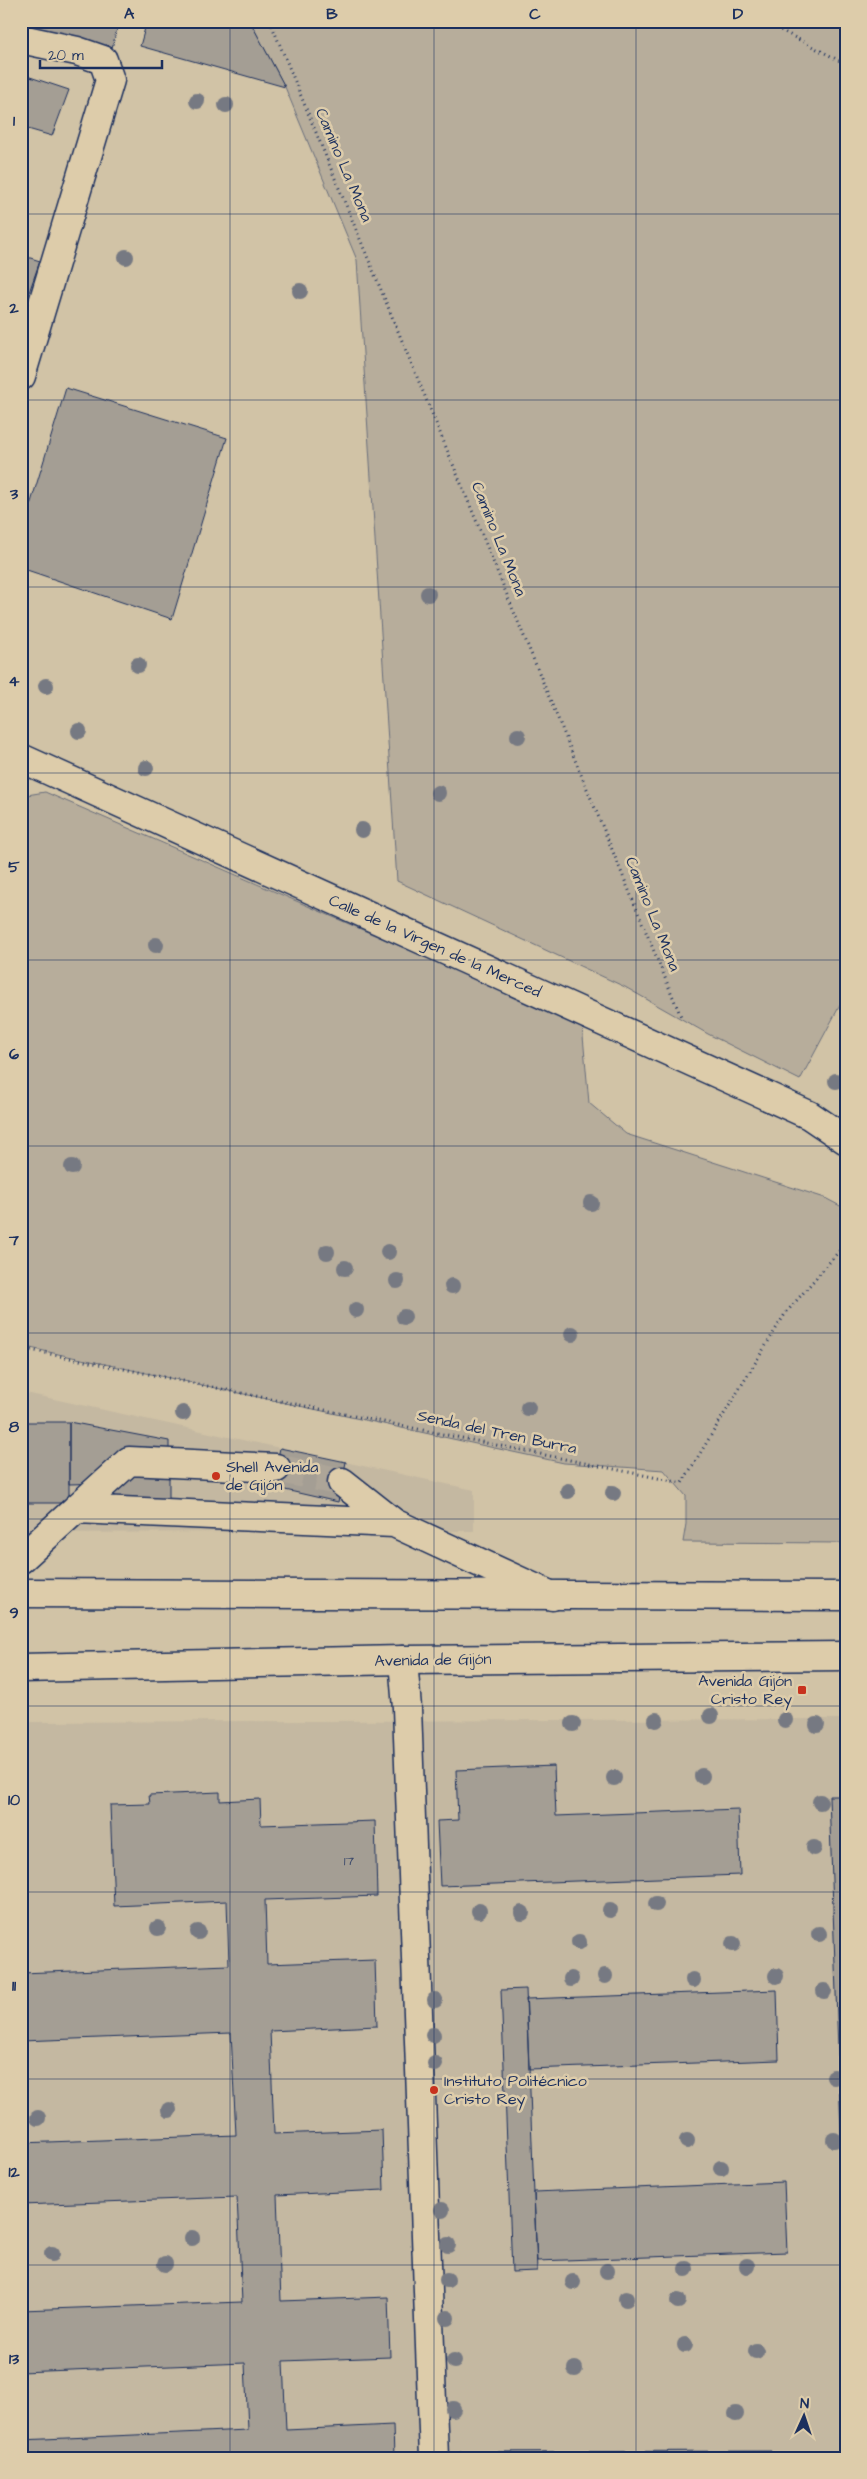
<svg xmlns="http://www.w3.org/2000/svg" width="867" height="2479" viewBox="0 0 867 2479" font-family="'Architects Daughter',sans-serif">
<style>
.built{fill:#c4b8a1}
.green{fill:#b7ad9b;stroke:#696e7c}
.building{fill:#a49e94;stroke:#1b2f5e}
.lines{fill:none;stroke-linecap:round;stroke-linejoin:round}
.minor-tunnel{stroke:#ada598;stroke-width:28;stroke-dasharray:28 14;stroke-linecap:butt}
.minor-casing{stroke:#1b2f5e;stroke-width:31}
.highway-casing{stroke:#1b2f5e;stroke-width:31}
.path{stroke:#1b2f5e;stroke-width:3;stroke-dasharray:1 4;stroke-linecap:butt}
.minor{stroke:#dca;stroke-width:28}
.highway{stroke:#dca;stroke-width:28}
.tree{fill:#767982}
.grid{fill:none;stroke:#1b2f5e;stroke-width:1;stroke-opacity:0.55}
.poi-dot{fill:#c8321e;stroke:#dca;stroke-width:2}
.labels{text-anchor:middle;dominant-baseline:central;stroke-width:5;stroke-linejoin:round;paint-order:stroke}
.number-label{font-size:14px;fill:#3d4b6c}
.street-label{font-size:16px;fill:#1b2f5e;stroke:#dca}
.poi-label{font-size:16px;fill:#1b2f5e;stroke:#dca;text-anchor:start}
.neatline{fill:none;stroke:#1b2f5e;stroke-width:2}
.grid-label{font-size:16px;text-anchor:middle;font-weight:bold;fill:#1b2f5e}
</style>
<rect width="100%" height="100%" fill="#d1c3a6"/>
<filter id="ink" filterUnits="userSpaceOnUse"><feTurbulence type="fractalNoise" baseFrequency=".02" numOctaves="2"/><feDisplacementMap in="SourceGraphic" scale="10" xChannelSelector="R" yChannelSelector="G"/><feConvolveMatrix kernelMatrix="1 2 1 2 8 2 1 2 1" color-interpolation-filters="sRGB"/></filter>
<g filter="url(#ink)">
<path class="built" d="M21 1392 474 1490V1531L21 1533Z
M846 1719V2458H21V1722Z"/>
<path class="green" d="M250 21H846V994L800 1080 708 1034 625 987 397 881 357 260 285 87Z
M45 792 582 1025 589 1103 626 1134 825 1198 846 1209V1543L683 1542 686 1524V1496L664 1470 564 1463 21 1346V796Z"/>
<path class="building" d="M21 21H119L112 48 21 25Z
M147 21H237L252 25 285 87 140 46Z
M21 74 69 90 52 136 21 127Z
M21 255 40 261 21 315Z
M66 388 227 438 172 619 21 568V535Z
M21 1422H69V1503H21Z
M69 1422 169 1441V1511L110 1508V1483L69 1484Z
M280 1448 346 1462 338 1502 272 1487Z
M554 1766 556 1816 738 1809 740 1875 440 1886 437 1821 458 1820 456 1770Z
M220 1792V1801L260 1799 261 1825 375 1821 377 1896 265 1900 267 1964 375 1960 377 2026 270 2031 274 2134 382 2130 384 2190 277 2195 281 2301 388 2297 390 2357 283 2361 286 2430 393 2425 394 2458H21V2440L248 2430 245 2363 21 2372V2310L242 2302 237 2197 21 2205V2143L236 2135 231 2033 21 2041V1973L229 1965 227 1901 114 1906 110 1805 150 1804 149 1795Z
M829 1796H846V2161H842Z
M526 1989 537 2271 512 2272 501 1990Z
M777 1990 779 2060 529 2069 526 1999Z
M784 2182 787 2252 537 2261 534 2192Z
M771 2451V2458H460V2452Z"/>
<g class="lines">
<path class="minor-tunnel" d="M276 1468 342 1482"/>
<defs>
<path id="minor" d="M21 39 77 51 103 60 110 80 21 376
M21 758 809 1115 846 1140
M342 1482 394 1523
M76 1509 129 1461 276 1468
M21 1559 76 1509 394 1523 552 1596
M403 1660 407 1708 434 2458"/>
<path id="highway" d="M21 1593 846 1596
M21 1668 403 1660 846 1656"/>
</defs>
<use href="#minor" class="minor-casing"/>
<use href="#highway" class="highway-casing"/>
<path class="path" d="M270 21 682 1019
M763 21 846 64
M21 1348 682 1483 785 1314 846 1243"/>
<use href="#minor" class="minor"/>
<use href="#highway" class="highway"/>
</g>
<g class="tree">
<circle cx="197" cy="101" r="8"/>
<circle cx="226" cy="105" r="8"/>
<circle cx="126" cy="257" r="8"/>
<circle cx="300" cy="291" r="8"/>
<circle cx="428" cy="594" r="8"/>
<circle cx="138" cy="665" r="8"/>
<circle cx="46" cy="686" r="8"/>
<circle cx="79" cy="731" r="8"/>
<circle cx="518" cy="736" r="8"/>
<circle cx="146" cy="768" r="8"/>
<circle cx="438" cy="793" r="8"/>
<circle cx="362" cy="830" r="8"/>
<circle cx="156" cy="945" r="8"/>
<circle cx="836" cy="1081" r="8"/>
<circle cx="72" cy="1167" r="8"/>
<circle cx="591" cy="1203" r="8"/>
<circle cx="327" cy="1252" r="8"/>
<circle cx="388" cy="1252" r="8"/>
<circle cx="345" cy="1268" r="8"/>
<circle cx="397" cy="1281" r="8"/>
<circle cx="452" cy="1286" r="8"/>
<circle cx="356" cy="1310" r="8"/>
<circle cx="404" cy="1317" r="8"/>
<circle cx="572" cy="1334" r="8"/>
<circle cx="528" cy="1408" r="8"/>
<circle cx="183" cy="1413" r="8"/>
<circle cx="568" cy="1491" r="8"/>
<circle cx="613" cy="1493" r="8"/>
<circle cx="711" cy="1716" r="8"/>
<circle cx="656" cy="1720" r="8"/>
<circle cx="785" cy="1720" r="8"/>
<circle cx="573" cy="1724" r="8"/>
<circle cx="817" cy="1725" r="8"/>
<circle cx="702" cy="1776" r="8"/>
<circle cx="614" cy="1778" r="8"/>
<circle cx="820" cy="1802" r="8"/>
<circle cx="814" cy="1848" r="8"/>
<circle cx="656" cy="1904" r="8"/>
<circle cx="610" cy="1910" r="8"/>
<circle cx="479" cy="1911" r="8"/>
<circle cx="522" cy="1913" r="8"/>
<circle cx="158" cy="1928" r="8"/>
<circle cx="198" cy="1932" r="8"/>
<circle cx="819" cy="1934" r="8"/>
<circle cx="579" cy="1942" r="8"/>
<circle cx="733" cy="1944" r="8"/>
<circle cx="605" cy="1976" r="8"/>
<circle cx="776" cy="1976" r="8"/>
<circle cx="571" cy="1979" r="8"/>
<circle cx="693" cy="1980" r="8"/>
<circle cx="824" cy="1991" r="8"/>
<circle cx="435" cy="2000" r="8"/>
<circle cx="433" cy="2035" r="8"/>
<circle cx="435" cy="2064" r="8"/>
<circle cx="834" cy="2077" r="8"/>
<circle cx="169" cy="2110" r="8"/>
<circle cx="38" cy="2118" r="8"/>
<circle cx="834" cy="2140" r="8"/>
<circle cx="687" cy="2141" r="8"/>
<circle cx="721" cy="2168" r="8"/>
<circle cx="442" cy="2210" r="8"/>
<circle cx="192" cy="2238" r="8"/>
<circle cx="448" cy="2245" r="8"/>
<circle cx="52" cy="2254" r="8"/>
<circle cx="165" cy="2264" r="8"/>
<circle cx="747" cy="2266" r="8"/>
<circle cx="686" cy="2269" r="8"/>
<circle cx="607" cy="2271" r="8"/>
<circle cx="447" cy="2280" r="8"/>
<circle cx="573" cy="2282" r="8"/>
<circle cx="626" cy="2299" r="8"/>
<circle cx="678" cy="2301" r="8"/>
<circle cx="447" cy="2318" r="8"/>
<circle cx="685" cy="2345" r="8"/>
<circle cx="756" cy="2351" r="8"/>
<circle cx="454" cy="2361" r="8"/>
<circle cx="575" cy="2369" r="8"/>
<circle cx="453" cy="2409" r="8"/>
<circle cx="736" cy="2414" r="8"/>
</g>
</g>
<path class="grid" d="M230 21V2458M434 21V2458M636 21V2458M21 214H846M21 400H846M21 587H846M21 773H846M21 960H846M21 1146H846M21 1333H846M21 1519H846M21 1706H846M21 1892H846M21 2079H846M21 2265H846"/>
<g class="poi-dot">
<circle cx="216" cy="1476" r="5"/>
<rect x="797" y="1685" width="10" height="10" rx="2.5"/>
<circle cx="434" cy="2090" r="5"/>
</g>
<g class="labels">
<g class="number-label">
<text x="349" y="1861">17</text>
</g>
<g class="street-label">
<text transform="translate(344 165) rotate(67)">Camino La Mona</text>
<text transform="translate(499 539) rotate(68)">Camino La Mona</text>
<text transform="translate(653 914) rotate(68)">Camino La Mona</text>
<text transform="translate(435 946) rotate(24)">Calle de la Virgen de la Merced</text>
<text transform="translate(497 1432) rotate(12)">Senda del Tren Burra</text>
<text transform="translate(433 1660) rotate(-1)">Avenida de Gijón</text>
</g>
<g class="poi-label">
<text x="226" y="1467">Shell Avenida<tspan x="226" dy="18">de Gijón</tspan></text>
<text x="792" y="1681" text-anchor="end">Avenida Gijón<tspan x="792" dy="18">Cristo Rey</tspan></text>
<text x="444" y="2081">Instituto Politécnico<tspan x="444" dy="18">Cristo Rey</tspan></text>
</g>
</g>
<rect width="867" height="2479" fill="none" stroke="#dca" stroke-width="55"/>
<g transform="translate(804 2416) rotate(3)" stroke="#ddccaa" stroke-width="4" paint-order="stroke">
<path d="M0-4L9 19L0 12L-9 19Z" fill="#1b2f5e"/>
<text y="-8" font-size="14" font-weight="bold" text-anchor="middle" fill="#1b2f5e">N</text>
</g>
<path d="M40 60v8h122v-8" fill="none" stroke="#1b2f5e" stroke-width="2.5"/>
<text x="48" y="60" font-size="15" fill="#1b2f5e" stroke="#ddccaa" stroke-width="4" paint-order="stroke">20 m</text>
<rect x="28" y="28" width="812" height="2424" class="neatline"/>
<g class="grid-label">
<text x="129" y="19">A</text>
<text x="332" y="19">B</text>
<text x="535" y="19">C</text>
<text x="738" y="19">D</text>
<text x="14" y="126">1</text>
<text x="14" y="313">2</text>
<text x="14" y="499">3</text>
<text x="14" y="686">4</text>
<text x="14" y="872">5</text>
<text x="14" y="1059">6</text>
<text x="14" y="1245">7</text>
<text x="14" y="1432">8</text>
<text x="14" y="1618">9</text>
<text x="14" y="1805">10</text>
<text x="14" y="1991">11</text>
<text x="14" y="2177">12</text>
<text x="14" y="2364">13</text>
</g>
</svg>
